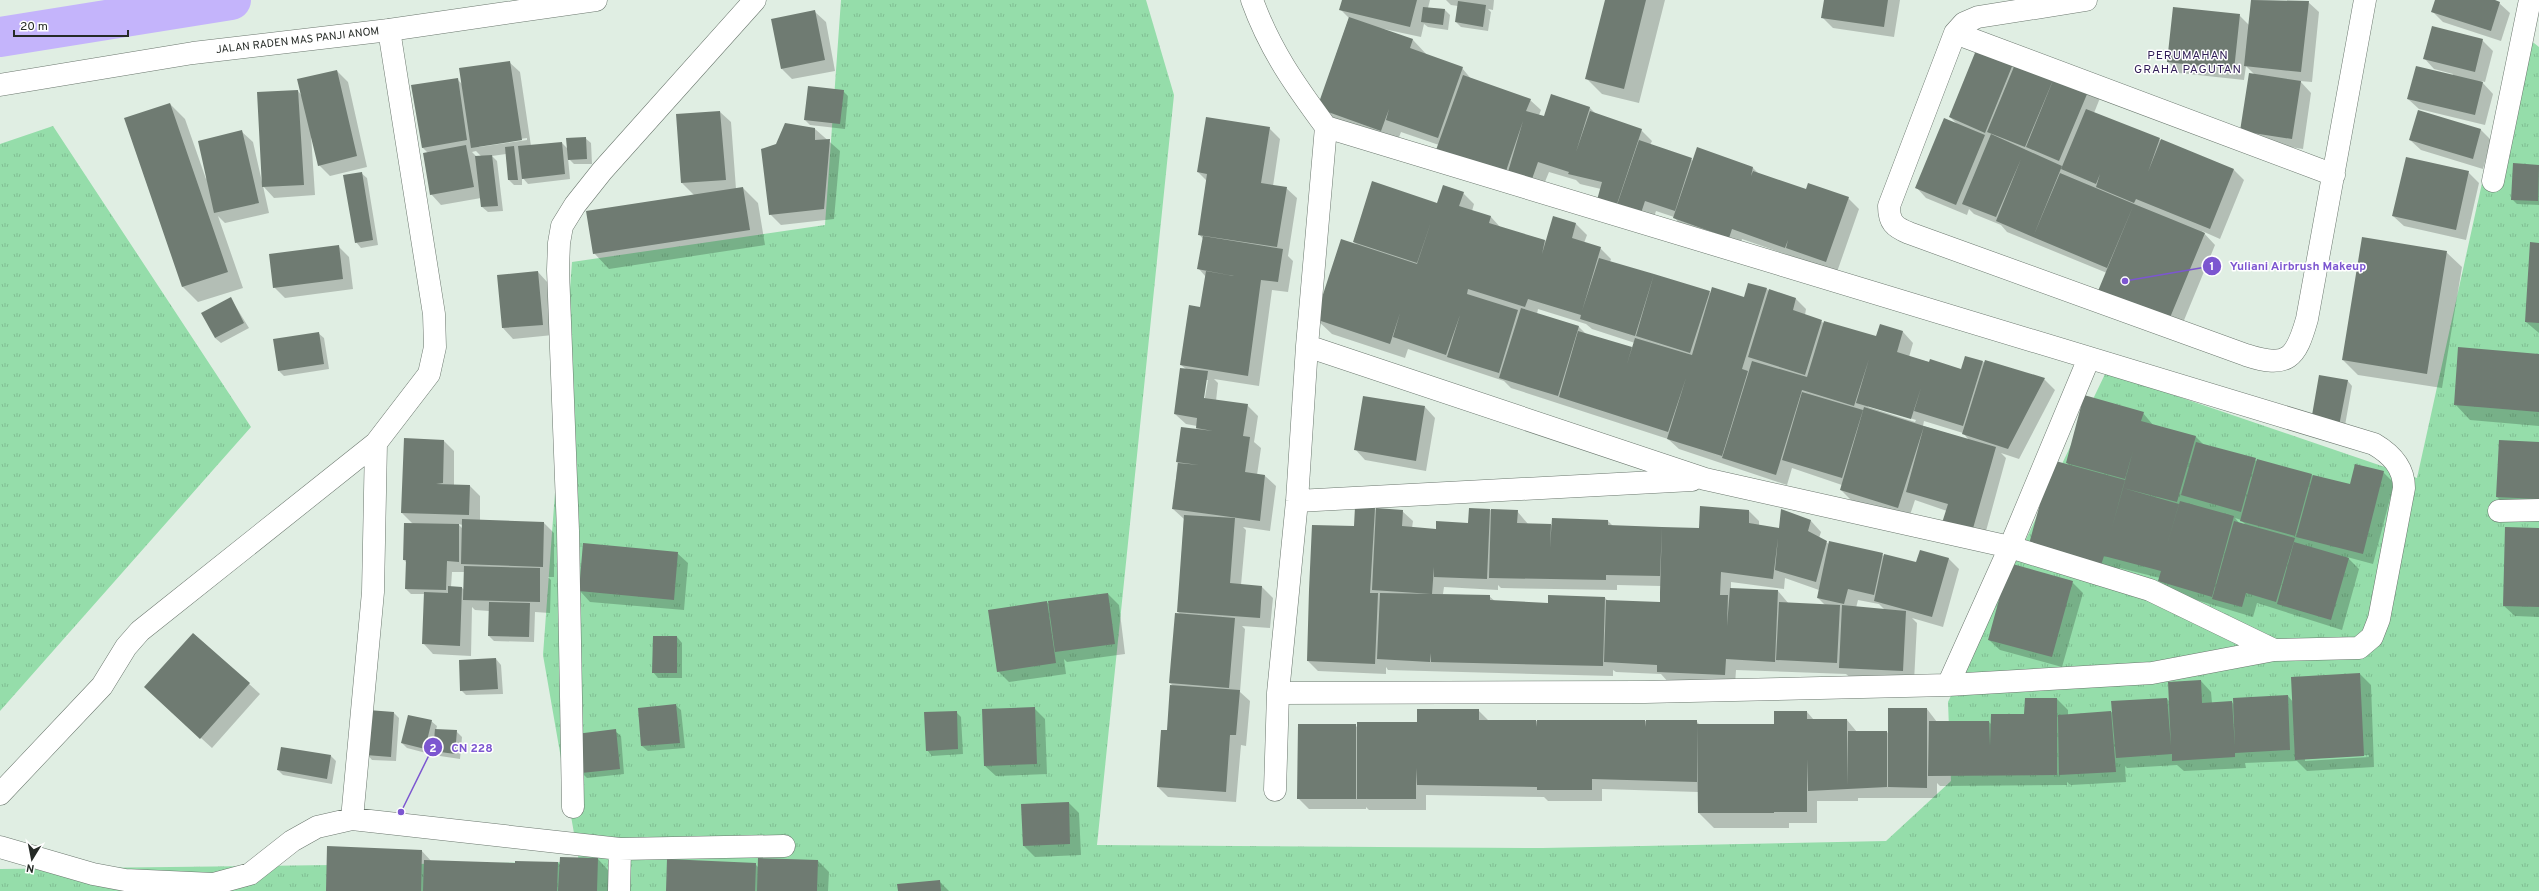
<svg xmlns="http://www.w3.org/2000/svg" width="2539" height="891" viewBox="0 0 2539 891" font-family="Overpass,sans-serif">
<style>
.grass{fill:url(#grass-tufts)}
.shadow{fill:#0003;fill-rule:evenodd}
.lines{fill:none;stroke-linecap:round;stroke-linejoin:round}
.canal{stroke:#c4b4fb;stroke-width:40}
.building{fill:#6f7b72}
.minor-casing{stroke:#6b776e;stroke-width:23}
.tertiary-casing{stroke:#6b776e;stroke-width:23}
.minor{stroke:#fff;stroke-width:22}
.tertiary{stroke:#fff;stroke-width:22}
.labels{text-anchor:middle;dominant-baseline:central;stroke-width:3;stroke-linejoin:round;paint-order:stroke}
.street-label{font-size:11px;fill:#262b27;stroke:#fff}
.neighbourhood-label{font-size:12px;letter-spacing:1px;fill:#2f1c56;stroke:#fff}
.leader{fill:none;stroke:#7c56d0;stroke-width:1.5}
.callout-dot{fill:#7c56d0;stroke:#fff;stroke-width:1.5}
.mark-label{font-size:12px;text-anchor:middle;font-weight:bold;fill:#fff}
.callout-label{font-size:12px;text-anchor:middle;font-weight:bold;fill:#7c56d0;stroke:#fff;stroke-width:3;stroke-linejoin:round;paint-order:stroke}
</style>
<defs>
<pattern id="grass-tufts" width="24" height="20" patternUnits="userSpaceOnUse"><rect width="24" height="20" fill="#95ddaa"/><path d="M3 7l-1-3M5 7V3M7 7l1-3M15 17l-1-3M17 17v-4M19 17l1-3" fill="none" stroke="#80be92"/></pattern>
</defs>
<rect width="100%" height="100%" fill="#e0eee3"/>
<path class="grass" d="M841 0H1146L1174 95 1097 845 1542 848 1886 841 1951 781 1948 702 2106 372 2417 478 2516 29 2539 47V891H0V869L579 862 543 655 572 262 825 225Z
M53 126 251 427 0 711V144Z"/>
<path class="shadow" d="M1343 0H1430L1428 8 1445 10 1450 15 1448 30 1428 27 1424 24 1421 37 1379 28 1413 40 1428 56 1462 68 1472 80 1530 100 1541 110 1539 115 1544 117 1589 107 1596 114 1641 130 1652 141 1650 145 1694 161 1753 168 1759 174 1806 190 1848 198 1859 209 1837 272 1742 239 1739 248 1684 229 1674 217 1656 211 1652 223 1609 210 1601 189 1580 184 1576 180 1549 172 1542 189 1439 145 1401 132 1396 145 1333 123 1318 108 1349 18 1340 9Z
M1446 0H1494L1493 10 1488 9 1491 12 1488 31 1461 27 1456 22 1458 6 1451 5Z
M1606 0H1665L1639 103 1602 94 1586 78Z
M1825 0H1900L1894 37 1833 28 1822 17Z
M2252 0 2308 2 2319 12 2312 82 2300 81 2311 93 2303 149 2252 141 2254 74 2246 66 2244 80 2179 73 2168 62 2239 15 2249 25Z
M2436 0H2491L2499 3 2510 13 2501 41 2443 22 2433 12Z
M815 12 826 22 835 71 792 79 782 69Z
M2482 40 2493 51 2485 82 2481 81 2493 94 2485 125 2419 109 2408 99 2452 76 2453 74 2434 69 2424 58Z
M1980 45 2100 98 2094 113 2234 170 2244 180 2220 239 2202 231 2215 245 2180 330 2107 273 2007 232 2001 225 1974 214 1969 209 1967 215 1926 198 1916 187 1957 124 1950 117Z
M509 62 520 72 531 146 562 143 568 149 585 138 591 143 592 164H574L568 158 570 179 528 184 522 177V185H514L509 180 506 154 492 156 497 161 503 211 488 212 482 207 481 198 441 205 431 194 428 153 422 147 457 79 462 84ZM527 138V140L479 147V145ZM476 151 481 156 477 157 472 152Z
M337 71 348 82 367 167 330 176 319 165 311 135 315 195 274 198 263 186 269 213 225 223 218 216 243 288 198 302 183 287 126 119 170 104 185 119 206 179 242 132 253 142 262 182 298 91 302 96Z
M843 91 848 96 845 129 810 125 805 120Z
M720 112 731 122 736 189 743 188 758 203 765 245 609 269 594 253 694 195 682 183 677 115Z
M1269 128 1280 139 1273 186 1286 188 1297 198 1288 256 1293 261 1288 292 1272 290 1259 386 1214 379 1218 383 1216 401 1247 405 1258 416 1254 442 1261 448 1257 475 1265 476 1276 486 1270 531 1243 527 1246 530 1241 585 1262 587 1273 598 1270 628 1242 626 1245 629 1240 692 1250 701 1246 746 1241 745 1236 802 1168 797 1158 787 1168 731 1173 686 1170 683 1180 614 1178 612 1184 519 1173 509 1181 428 1196 430 1197 426 1186 424 1175 414 1186 369 1181 365 1201 308 1206 277 1199 269 1203 239 1199 234 1207 181 1198 172ZM1206 380H1208L1204 403H1202Z
M815 129 840 151 834 219 781 225 770 214Z
M2481 130 2491 140 2483 169 2421 150 2410 140Z
M2514 164 2539 166V205L2517 204 2512 199Z
M2468 172 2479 183 2466 240 2404 226 2393 216Z
M361 173 367 178 378 245 361 248 356 242Z
M1463 193 1474 204 1472 211 1491 217 1501 228 1547 241 1554 217 1576 224 1587 235 1584 243 1600 248 1611 259 1610 262 1711 293 1744 299 1767 289 1770 292 1796 299 1806 309 1805 315 1824 323 1877 338 1880 325 1903 332 1913 343 1909 357 1962 370 1983 362 2044 379 2055 390 2019 459 2001 453 2006 458 1983 542 1947 511 1915 500 1909 518 1851 500 1841 490 1842 485 1792 468 1787 485 1679 449 1668 439 1511 388 1504 381 1408 349 1405 358 1332 334 1316 319 1358 246 1354 242ZM1538 309 1586 324 1592 329 1635 343 1633 349 1587 335 1579 327 1537 314ZM1868 405 1916 420 1915 422 1868 407ZM1924 421 1963 433 1969 440 1923 426Z
M2539 244V333L2526 322Z
M338 246 349 257 353 289 285 298 274 287Z
M2446 252 2462 267 2442 388 2358 375 2343 360Z
M538 272 548 283 553 335 513 339 503 328Z
M231 299 249 328 221 343 215 338Z
M318 333 324 338 329 369 284 376 279 371Z
M2539 355V426L2470 420 2455 404Z
M2347 380 2352 386 2344 431 2317 426Z
M1425 407 1435 418 1426 471 1365 460 1355 449Z
M2143 413 2153 425 2196 437 2204 445 2257 461 2350 485 2383 472 2394 483 2373 564 2347 557 2359 569 2342 630 2257 603 2253 617 2170 592 2159 581 2160 578 2120 568 2116 580 2045 559 2070 466 2067 463ZM2235 518 2241 520 2247 526 2241 525Z
M444 441 454 451V485L470 486 480 496V521L544 523 554 533V577H548L551 580 550 613 535 612 534 642 494 641 489 636V611L475 610 472 607 471 656 433 654 423 643 425 594H411L406 589 407 563 404 560 413 524 402 513ZM458 524 463 525V529ZM452 572H465V590L462 588 451 587Z
M2539 443V509L2507 507 2497 497Z
M1356 508 1402 511 1413 521 1412 528 1437 530 1469 524 1470 509 1517 511 1528 524 1553 525V519L1608 521 1613 526 1700 529 1749 511 1759 521V526L1780 529 1811 521 1821 532 1819 538 1829 544V542L1917 564 1949 559 1959 569 1943 627 1912 618 1917 623 1914 682 1851 678 1846 674 1736 670 1735 685 1669 683 1661 674 1616 672 1613 670V676L1388 670 1386 667V674L1318 671 1308 661 1355 527ZM1785 578 1819 590 1818 598 1826 606 1789 604 1778 591 1731 589V582L1784 589ZM1498 585 1501 588 1617 590V585L1661 586V603L1608 601 1605 598 1549 604 1496 602 1489 596 1443 594 1444 587 1498 590ZM1858 600 1879 604 1885 610 1856 608Z
M2539 529V617L2515 616 2504 606Z
M677 553 688 563 684 610 590 602 580 591Z
M2072 582 2083 593 2062 667 2000 650 1989 640Z
M1108 594 1119 605 1125 654 1067 662 1064 659 1066 674 1009 682 998 671 1046 602 1050 605Z
M194 634 260 694 212 748 145 687Z
M653 637H677L682 643V678H658L653 672Z
M496 659 501 665 503 694 466 695 461 690Z
M2360 674 2371 685 2374 767 2307 771 2297 761 2245 763 2246 768 2184 771 2177 765 2127 768 2125 766 2126 782 2071 785 2067 782V785L1940 786 1937 783V798H1858V801H1817V823H1789V828H1714L1699 813 1698 792 1602 789V801H1548L1544 797 1426 795V810H1369L1366 807V809H1309L1298 798 1355 725 1358 728 1418 723 1478 710 1489 721H1696L1700 725H1775L1807 712 1814 720H1847L1857 732H1887L1889 734 1927 709 1937 722H1989L1991 724 2025 715 2057 699 2068 710V716L2113 712 2167 699 2170 702 2201 681 2211 692 2212 703 2232 702 2234 705 2288 696 2293 702ZM2369 755V757L2305 761V759Z
M675 705 681 710 685 748 648 751 642 746Z
M1034 708 1045 719 1047 774 996 776 985 766Z
M956 712 961 717 963 754 932 756 927 750Z
M394 713 399 718 396 761 372 760 367 754Z
M431 721 437 726 436 730 456 731 462 737 460 759 440 756 434 751 435 734 430 754 407 748 402 743Z
M615 731 621 736 624 774 587 778 581 772Z
M331 756 336 761 332 784 283 775 278 770Z
M1069 803 1079 813 1081 855 1035 857 1024 846 1022 805Z
M421 850 432 862 516 864 558 863 561 866 598 859 608 870V891H327Z
M818 861 829 872 828 891H667L755 864 759 868Z
M939 881 949 891H899Z"/>
<g class="lines">
<path class="canal" d="M0 37 231 0"/>
</g>
<path class="building" d="M1342 0H1417L1410 27 1339 10Z
M1605 0H1646L1624 89 1585 79Z
M1824 0H1888L1884 27 1821 18Z
M2251 0 2309 1 2301 72 2244 66Z
M2435 0H2495L2500 2 2491 31 2431 12Z
M1458 1 1486 5 1483 27 1455 22Z
M1423 7 1445 9 1443 25 1421 22Z
M2173 7 2240 14 2234 70 2167 62Z
M815 10 825 60 781 69 771 19Z
M1349 17 1413 39 1410 48 1463 67 1438 138 1386 120 1389 109 1381 131 1317 108Z
M2432 26 2483 39 2475 72 2423 59Z
M1979 43 2015 59 1985 133 1949 117Z
M2018 57 2056 73 2025 147 1987 132Z
M510 61 522 140 471 148 459 68Z
M2416 66 2483 82 2475 115 2407 99Z
M337 70 357 156 318 166 297 79Z
M2056 73 2090 87 2059 161 2026 147Z
M2249 73 2301 81 2292 139 2240 131Z
M1463 75 1531 99 1526 111 1544 116 1551 94 1590 107 1576 152 1590 111 1642 129 1617 204 1597 200 1602 182 1568 174 1569 172 1538 162 1532 179 1508 172 1523 121 1505 174 1436 150Z
M458 78 467 140 422 148 411 85Z
M808 86 844 90 840 124 804 120Z
M298 90 304 185 262 187 257 92Z
M170 103 228 272 182 287 124 118Z
M2086 109 2160 138 2148 172 2161 139 2234 169 2210 229 2136 199 2134 203 2096 187 2100 174 2096 184 2061 169Z
M2418 110 2481 129 2473 159 2409 140Z
M720 111 726 180 681 183 676 114Z
M1206 117 1270 127 1261 183 1287 187 1277 247 1198 235 1207 174 1197 172Z
M1944 118 1985 135 1956 205 1915 188Z
M785 123 815 128V140L830 139 824 209 769 215 761 149 776 144Z
M242 130 259 203 214 213 198 141Z
M1991 134 2062 166 2033 237 1996 221 2021 159 1996 217 1962 204Z
M586 137 587 159 568 160 566 138Z
M1639 140 1692 158 1675 211 1645 201 1641 213 1617 205Z
M562 142 565 174 522 179 518 146Z
M466 145 474 187 430 195 423 153Z
M514 146 518 180H508L505 147Z
M1697 147 1753 167 1751 176 1753 171 1806 189 1808 183 1849 197 1826 262 1786 248 1788 240 1785 248 1732 229 1729 238 1673 218Z
M492 155 498 206 481 207 475 156Z
M2406 157 2469 171 2456 230 2392 216Z
M2513 163 2539 165 2538 201 2511 200Z
M362 172 373 240 355 243 343 175Z
M2060 173 2134 204 2107 268 2033 237Z
M1372 181 1437 203 1443 185 1464 192 1459 206 1491 216 1489 223 1545 240 1542 254 1553 216 1576 223 1572 238 1601 247 1582 311 1599 258 1654 274 1635 336 1580 319 1581 315 1528 299 1525 307 1468 289 1467 294 1518 310 1499 373 1447 357 1460 315 1446 355 1393 337 1400 313 1390 344 1315 319 1341 239 1417 264 1431 222 1417 263 1353 242Z
M743 187 750 230 593 254 586 211Z
M2134 204 2171 219 2135 306 2098 291Z
M2171 219 2205 233 2169 320 2135 306Z
M1203 236 1283 249 1278 282 1261 280 1248 376 1180 365 1189 305 1200 307 1206 271 1234 276 1197 269Z
M2362 237 2447 251 2427 374 2342 360Z
M2530 242 2539 243V323L2525 322Z
M339 245 343 279 273 288 269 254Z
M538 271 543 325 502 328 497 275Z
M1654 274 1710 291 1690 353 1636 336Z
M1748 283 1767 288 1742 369 1748 371 1722 456 1667 439 1686 378 1668 432 1559 397 1578 331 1632 347 1627 364 1635 338 1692 355 1712 287 1744 297Z
M1769 289 1796 298 1793 310 1822 320 1805 375 1748 357Z
M231 297 244 323 215 338 201 313Z
M1521 308 1579 326 1558 396 1499 378Z
M1824 321 1876 336 1880 324 1903 331 1897 352 1929 362 1930 359 1961 369 1965 356 1983 361 1963 426 1914 411 1921 388 1911 419 1856 403 1869 359 1854 406 1802 390 1776 475 1722 458 1752 361 1807 377Z
M319 332 324 364 278 371 273 339Z
M2458 347 2539 354V412L2454 405Z
M1985 360 2045 378 2008 449 1962 434Z
M1180 368 1208 371 1204 398 1248 404 1243 436 1250 437 1245 472 1265 475 1260 521 1172 509 1178 463 1199 465 1176 462 1181 427 1213 431 1196 428 1197 418 1174 414Z
M2319 375 2348 380 2339 426 2311 421Z
M1802 392 1863 410 1842 478 1782 460Z
M2084 395 2144 412 2141 421 2196 436 2177 502 2123 488 2133 451 2125 479 2066 463Z
M1363 396 1425 406 1416 461 1354 450Z
M1864 407 1924 426 1898 508 1840 490Z
M1924 426 1996 447 1972 532 1942 523 1948 504 1906 492Z
M404 438 444 440 443 483 436 484 470 485 469 515 401 513Z
M2499 440 2539 442V499L2496 497Z
M2196 442 2256 458 2241 512 2181 495Z
M2257 459 2312 474 2295 536 2240 521Z
M2052 460 2125 480 2111 531 2123 488 2179 504 2166 548 2180 501 2234 516 2212 597 2158 581 2161 571 2104 556 2101 565 2029 544Z
M2355 464 2384 471 2363 554 2296 537 2313 475 2350 484Z
M1700 506 1749 510V523L1779 528 1781 509 1811 520 1808 531 1827 541 1816 582 1775 570 1778 538 1773 579 1721 572 1720 595H1728L1727 626 1730 588 1778 590 1775 662 1726 659 1725 675 1657 672V665L1604 662 1606 600 1660 602V592L1679 593 1660 592 1662 527 1699 528Z
M1355 507 1375 508 1370 593H1378L1375 664 1307 661 1309 590 1326 591 1309 590 1312 525 1354 526Z
M1376 508 1403 510 1402 526 1436 529V521L1468 523 1469 508 1490 509 1487 579 1434 577V567L1432 594 1372 590Z
M1491 509 1518 510 1517 523 1551 524 1550 548 1552 518 1608 520V525L1662 527 1660 576 1606 575V580L1489 578Z
M1184 515 1235 518 1230 583 1262 586 1260 618 1177 612Z
M462 519 544 522 543 567 461 564Z
M2234 521 2295 538 2276 602 2246 593 2242 607 2212 599Z
M404 523 459 524V562L447 561 446 590 405 589 406 560H403Z
M2505 527 2539 528V607L2503 606Z
M1829 541 1883 553 1874 595 1848 589 1844 604 1817 598Z
M2294 542 2349 558 2331 620 2277 604Z
M583 543 678 552 674 600 579 591Z
M1920 550 1949 558 1932 617 1874 601 1884 554 1916 562Z
M2009 563 2073 581 2052 657 1988 640Z
M464 566 540 568V602L463 600Z
M448 586 462 587 460 646 422 644 424 592 448 593Z
M1108 593 1115 644 1055 652 1048 601Z
M1380 593 1490 595V600L1548 603V595L1605 597 1603 666 1431 662 1430 653V662L1377 659Z
M1047 601 1056 663 997 672 988 610Z
M489 602 530 603 529 637 488 636Z
M1779 602 1840 605 1837 663 1776 660Z
M1842 605 1906 611 1903 671 1839 668Z
M1175 613 1235 618 1229 688 1169 683Z
M193 633 250 683 200 739 144 687Z
M653 636H677V673H652Z
M496 658 498 689 460 691 459 660Z
M2360 673 2364 756 2295 760 2291 677Z
M2201 680 2202 703 2232 701 2235 747 2233 698 2288 695 2290 750 2235 753V757L2172 761V754L2116 758 2111 701 2167 698 2171 746 2168 682Z
M1170 685 1240 690 1236 735H1230L1226 792 1157 787 1161 730H1167Z
M2025 698H2057V775L1928 776 1929 721H1989L1990 746 1991 714H2024Z
M676 704 680 743 641 746 638 708Z
M1035 707 1037 764 984 766 982 709Z
M1888 708H1927V788L1888 787Z
M1417 709H1479V726V720H1536V727L1537 720H1645L1646 727V720H1697V782L1592 779V766V790H1537V787L1417 785 1416 768V799H1357V722H1417Z
M368 710 394 712 391 757 366 755Z
M957 711 958 749 926 751 924 712Z
M1774 711H1807V719H1847V786L1848 731H1887V787L1808 791 1807 759V812H1774V794V813H1698L1697 724H1774Z
M2111 711 2116 772 2059 775 2058 715Z
M408 715 432 720 425 749 401 743Z
M1298 724H1356V799H1297Z
M435 729 457 730 455 754 433 751Z
M616 729 620 769 581 773 576 734Z
M281 747 331 755 327 779 277 770Z
M1069 802 1070 844 1023 846 1021 804Z
M327 846 422 850 421 891H326Z
M560 857 598 858 597 891H558Z
M758 858 818 860 817 891H757Z
M667 859 756 863 755 891H666Z
M424 860 515 863V861L558 862 557 891H423Z
M940 880 941 891H898L897 884Z"/>
<g class="lines">
<defs>
<path id="minor" d="M1252 0C1270 50 1295 85 1326 127L2374 444C2391 454 2404 467 2404 488L2379 619 2372 637 2359 648 2274 650 2152 673 1948 685 1645 692 1278 693
M2086 0 1978 17 1964 23 1955 33 1889 206C1889 222 1894 227 1909 233L2246 355C2288 369 2296 358 2307 319L2365 0
M1955 33 2334 175
M2493 181 2530 0
M1307 346 1705 479 2010 547 2150 590 2274 650
M1297 501 1692 480
M2499 511 2539 510
M1948 685 2010 547 2089 358
M1275 790 1278 693 1297 501 1307 346 1326 127
M0 794 102 686 126 647 140 631 376 443 429 374 435 347 434 314 389 30
M573 807 568 531 558 270 559 243 562 226 575 205 602 171 755 0
M352 819 373 592 376 443
M0 847 93 874 125 880 213 884 250 874 292 841 317 827 352 819 620 849 784 846
M619 891 620 849"/>
<g id="tertiary">
<path id="s1" d="M0 85 193 53 389 30 596 0"/>
</g>
</defs>
<use href="#minor" class="minor-casing"/>
<use href="#tertiary" class="tertiary-casing"/>
<use href="#minor" class="minor"/>
<use href="#tertiary" class="tertiary"/>
</g>
<g class="labels">
<g class="street-label">
<text stroke="none"><textPath href="#s1" startOffset="301">JALAN RADEN MAS PANJI ANOM</textPath></text>
</g>
<g class="neighbourhood-label">
<text x="2188" y="56">PERUMAHAN<tspan x="2188" dy="14">GRAHA PAGUTAN</tspan></text>
</g>
</g>
<path class="leader" d="M2125 281L2212 266M401 812L433 747"/>
<g class="callout-dot">
<circle cx="2125" cy="281" r="4"/>
<circle cx="401" cy="812" r="4"/>
<circle cx="2212" cy="266" r="10"/>
<circle cx="433" cy="747" r="10"/>
</g>
<g class="mark-label">
<text x="2212" y="270">1</text>
<text x="433" y="752">2</text>
</g>
<g class="callout-label">
<text x="2298" y="270">Yuliani Airbrush Makeup</text>
<text x="472" y="752">CN 228</text>
</g>
<g transform="translate(32 859) rotate(190)" stroke="#ffffff" stroke-width="3" paint-order="stroke">
<path d="M0-3L7 15L0 10L-7 15Z" fill="#262b27"/>
<text y="-6" font-size="11" font-weight="bold" text-anchor="middle" fill="#262b27">N</text>
</g>
<path d="M14 30v6h114v-6" fill="none" stroke="#262b27" stroke-width="2"/>
<text x="20" y="30" font-size="12" fill="#262b27" stroke="#ffffff" stroke-width="3" paint-order="stroke">20 m</text>
</svg>
